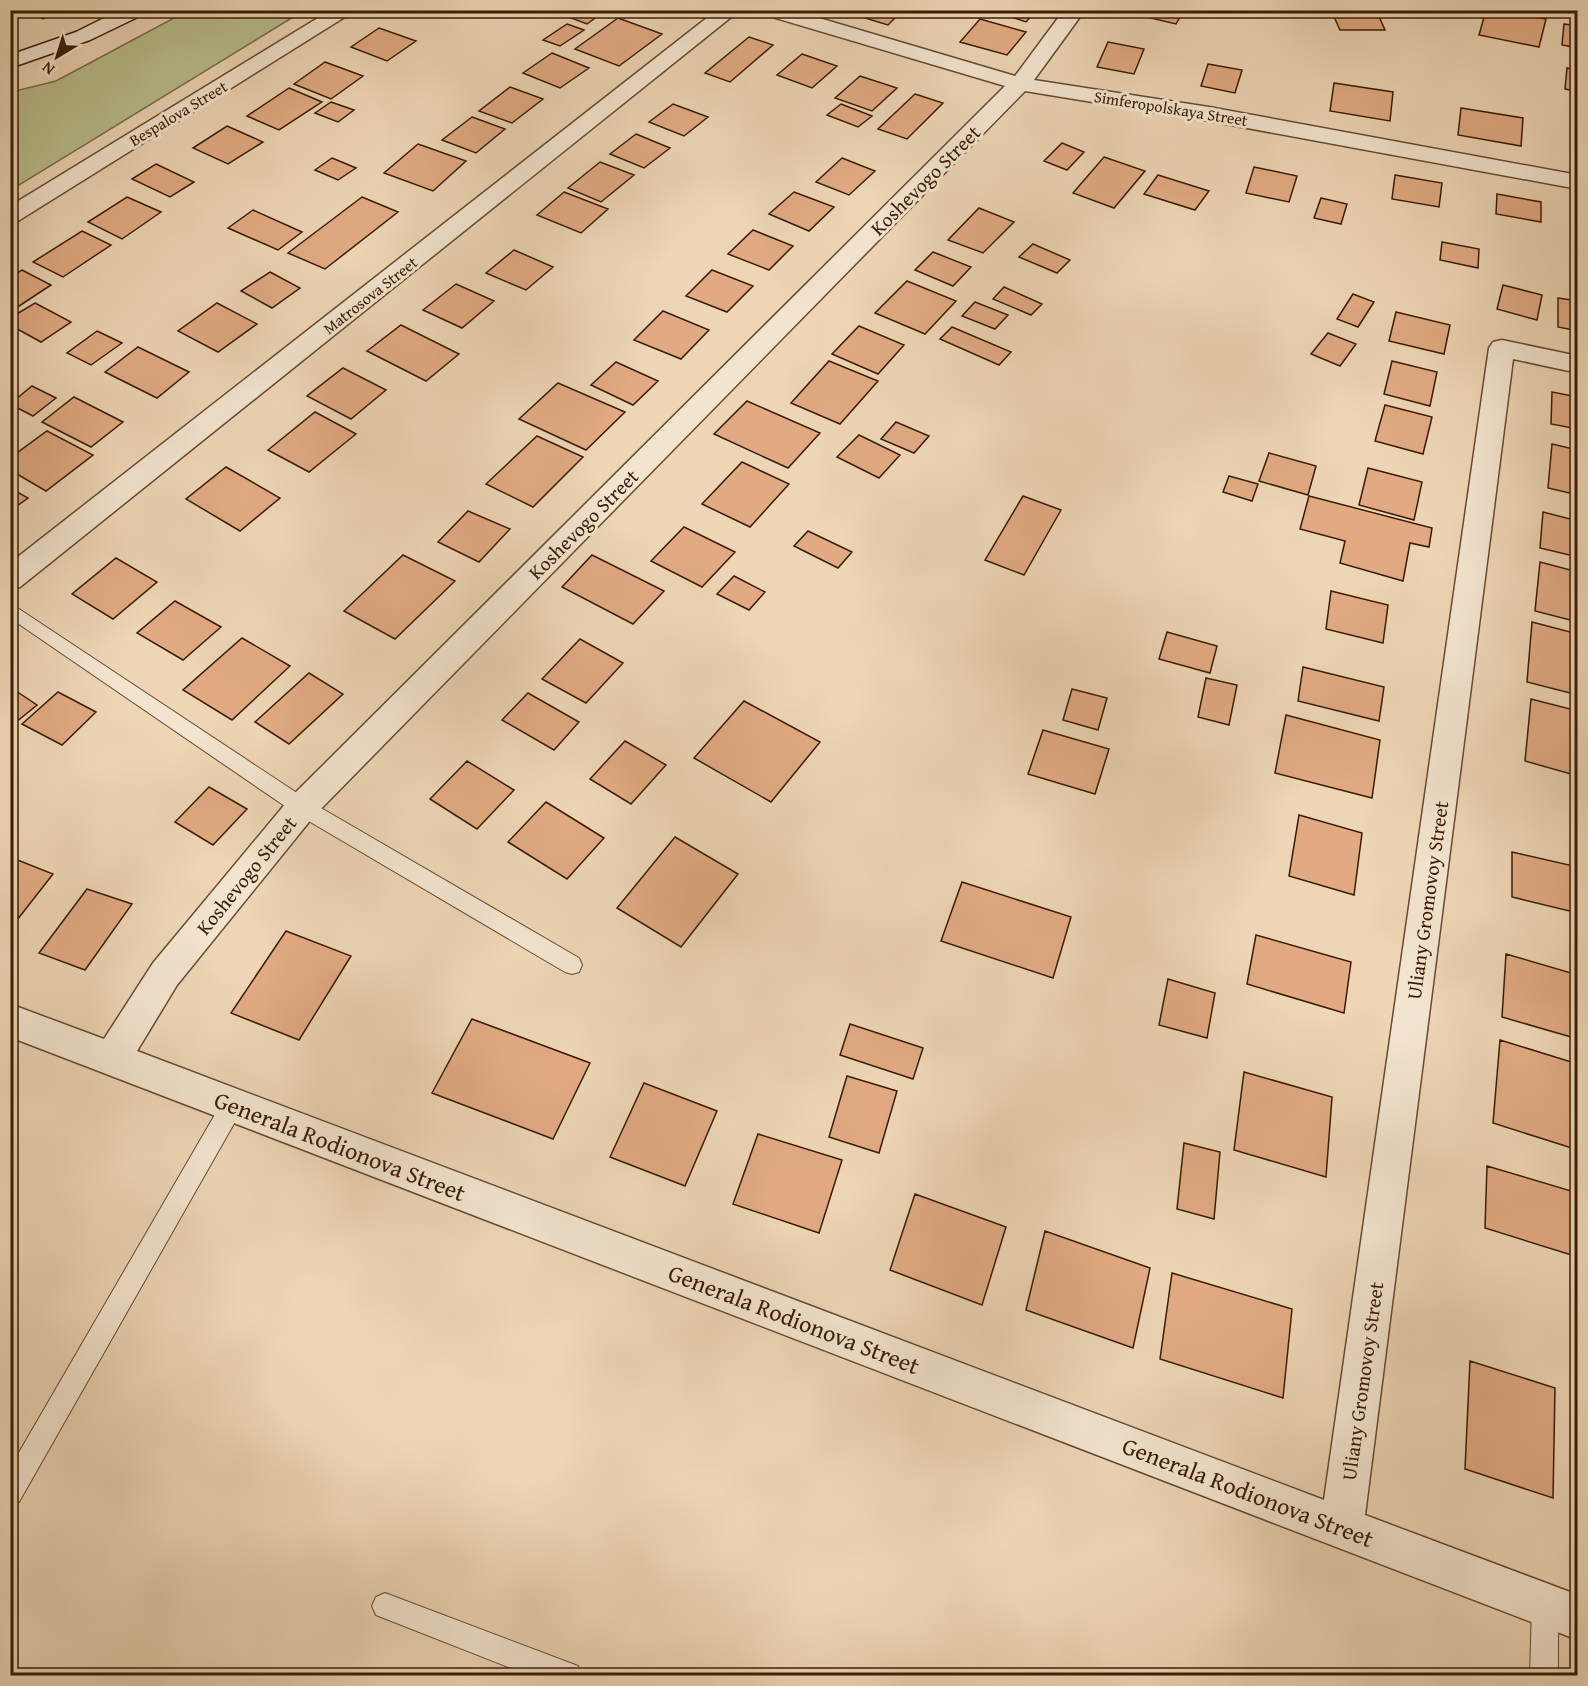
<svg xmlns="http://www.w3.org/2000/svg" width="1588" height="1686" viewBox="0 0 1588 1686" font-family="'Gentium Book Plus',serif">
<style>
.green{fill:#b9bd8d;stroke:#796c49;stroke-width:1.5}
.building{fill:#e1aa82;stroke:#391c05;stroke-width:1.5}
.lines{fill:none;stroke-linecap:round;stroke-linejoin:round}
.lane-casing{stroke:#664a31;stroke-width:2}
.street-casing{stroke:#664a31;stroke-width:3}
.secondary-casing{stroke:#391c05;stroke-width:3}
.lane{fill:#f3e4cf;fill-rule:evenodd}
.street{fill:#f3e4cf;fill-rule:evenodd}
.secondary{fill:#f3e4cf;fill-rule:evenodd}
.labels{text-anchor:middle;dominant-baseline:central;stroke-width:6;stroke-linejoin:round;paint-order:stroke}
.far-street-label{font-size:16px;fill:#391c05;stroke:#f3e4cf}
.street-label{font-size:20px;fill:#391c05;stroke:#f3e4cf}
.near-street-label{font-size:24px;fill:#391c05;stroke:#f3e4cf}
</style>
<rect width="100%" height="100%" fill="#edd5b5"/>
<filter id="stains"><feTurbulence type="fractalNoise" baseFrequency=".00333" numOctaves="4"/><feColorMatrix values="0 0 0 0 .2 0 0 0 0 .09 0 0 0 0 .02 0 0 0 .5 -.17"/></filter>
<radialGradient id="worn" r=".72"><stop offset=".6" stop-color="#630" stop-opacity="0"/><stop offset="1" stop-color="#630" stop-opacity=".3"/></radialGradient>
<path class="green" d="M187 11H303L11 190V92L56 81Z"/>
<path class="building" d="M28 10H60L43 19Z
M550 10H606L587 24Z
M855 10H903L888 25 852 14Z
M991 10H1037L1026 22Z
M1137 10H1184L1176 24 1134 14Z
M1331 10H1376L1385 30H1340Z
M1486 10H1502L1546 19 1539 47 1479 35Z
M618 18 662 34 619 66 575 49Z
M980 19 1026 32 1007 55 960 42Z
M567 24 584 30 560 46 543 40Z
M1564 24 1578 26V48L1562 45Z
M379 28 416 41 387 61 351 47Z
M749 37 773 45 730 82 705 73Z
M1108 42 1144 49 1134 74 1097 67Z
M552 53 589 68 560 88 523 73Z
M802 54 837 66 812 88 777 75Z
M325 62 363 76 331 99 294 84Z
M1208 64 1242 70 1235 93 1201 86Z
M1567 68 1578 70V92L1565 89Z
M860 76 897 88 872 111 835 98Z
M1334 83 1393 92 1390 121 1330 111Z
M510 87 543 99 512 123 479 111Z
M289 88 322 102 279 130 247 116Z
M915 94 943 103 907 139 878 129Z
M331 102 354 110 338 122 315 113Z
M673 104 708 117 684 136 649 122Z
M841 104 872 116 858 127 827 115Z
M1461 108 1523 118 1521 146 1458 135Z
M472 117 505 129 476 153 442 140Z
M227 126 263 142 228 164 193 148Z
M636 134 670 148 644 168 610 154Z
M1062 143 1084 152 1067 170 1044 161Z
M418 144 466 161 433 191 384 173Z
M1104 157 1145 171 1114 208 1073 193Z
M332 158 356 168 338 180 315 170Z
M842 158 875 171 849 195 816 182Z
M600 162 634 175 601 202 568 188Z
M156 164 194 182 170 197 132 179Z
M1254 167 1297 176 1289 202 1246 193Z
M1158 175 1209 191 1195 210 1144 194Z
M1395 175 1442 183 1439 207 1392 199Z
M564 192 608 209 581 233 537 215Z
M794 192 834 207 809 231 769 214Z
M1497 194 1541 202V222L1496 214Z
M127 197 161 212 122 239 88 222Z
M362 197 398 212 325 269 288 253Z
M1321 198 1347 204 1341 224 1314 218Z
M979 208 1014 222 983 253 948 240Z
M1575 208 1578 209V238L1573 237Z
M253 210 302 232 278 250 228 228Z
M753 230 793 246 769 270 728 254Z
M82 231 111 245 63 277 33 262Z
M1442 242 1479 249 1478 268 1440 260Z
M1033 244 1070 260 1057 273 1019 257Z
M514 250 553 267 526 290 486 273Z
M933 252 971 267 953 286 915 270Z
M22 270 51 285 10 312V277Z
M712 270 753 286 727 312 686 296Z
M270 272 300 288 272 308 241 291Z
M907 281 956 301 925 334 875 313Z
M456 284 494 301 462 328 423 310Z
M1503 285 1542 295 1537 320 1497 309Z
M1004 287 1042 304 1031 315 993 299Z
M1353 294 1374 302 1358 327 1337 319Z
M1558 298 1578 301V331L1558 327Z
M975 302 1008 315 995 329 962 316Z
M35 303 71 322 41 342 10 325V318Z
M217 303 257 324 218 352 178 331Z
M663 311 709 330 681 359 634 340Z
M1396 312 1450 325 1444 354 1389 341Z
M401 325 459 354 426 381 367 351Z
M859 326 904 345 878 374 832 354Z
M952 327 1011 352 999 365 940 339Z
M97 331 122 343 91 365 67 353Z
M1328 333 1356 344 1340 366 1311 354Z
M138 347 189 372 157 398 105 372Z
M829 361 878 381 840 424 791 403Z
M1392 361 1437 372 1430 406 1384 394Z
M616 362 658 381 633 405 591 385Z
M343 368 386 390 351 419 307 396Z
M558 383 625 412 586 450 519 419Z
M32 386 56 398 33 416 10 404Z
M1552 392 1578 397V429L1551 424Z
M74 397 123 422 91 447 42 422Z
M747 401 820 433 788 468 714 434Z
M1385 405 1432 417 1423 454 1375 441Z
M315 412 356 434 309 472 268 450Z
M896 422 929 436 914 453 881 439Z
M47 431 93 455 46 491 10 470V458Z
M859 435 900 455 879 478 837 457Z
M537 436 583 457 533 507 486 484Z
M1552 444 1578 450V495L1548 488Z
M1269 453 1316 466 1308 495 1259 481Z
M742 462 789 484 750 527 702 504Z
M226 467 280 498 240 531 186 499Z
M1368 468 1422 482 1414 520 1359 505Z
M1229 476 1258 484 1252 501 1223 492Z
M10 488 28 498 10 511Z
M1023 496 1061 510 1024 575 985 560Z
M1309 496 1432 528 1429 547 1410 543 1403 581 1340 563 1345 541 1300 529Z
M468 511 510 529 479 562 438 542Z
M1543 512 1578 521V557L1540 548Z
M684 527 735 552 702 587 651 561Z
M808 531 852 552 838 568 794 546Z
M403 555 455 581 395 639 344 611Z
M592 555 664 591 633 624 562 587Z
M116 558 157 582 113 619 72 594Z
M1540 562 1578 572V622L1535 611Z
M734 576 765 592 749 610 717 594Z
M1331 591 1388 605 1383 643 1326 629Z
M175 601 221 627 183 660 137 633Z
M1532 622 1578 634V695L1527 682Z
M1167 632 1217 646 1210 673 1159 659Z
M242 638 290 666 232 720 183 690Z
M580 639 623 663 586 703 542 679Z
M1303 667 1384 687 1379 721 1298 701Z
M309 673 343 694 289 744 255 722Z
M1206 678 1237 685 1229 725 1198 717Z
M10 687 37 705 10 727Z
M1072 689 1107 698 1098 730 1063 720Z
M58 692 96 712 62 745 22 724Z
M528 693 579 722 554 750 502 720Z
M1531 699 1578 711V776L1525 761Z
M744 701 820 742 771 802 694 758Z
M1286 715 1380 740 1372 798 1275 773Z
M1043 730 1109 749 1095 794 1028 774Z
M625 741 666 765 631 804 590 779Z
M467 761 514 790 477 829 430 799Z
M209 787 247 809 213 845 175 822Z
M546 802 604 838 567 879 508 842Z
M1299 815 1362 833 1354 895 1289 876Z
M675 837 738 874 681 947 617 908Z
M1512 852 1578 867V913L1512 897Z
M10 857 53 874 10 929Z
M962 882 1071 917 1053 978 941 941Z
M87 889 132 904 85 970 39 953Z
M286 931 351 956 299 1040 231 1013Z
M1256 935 1351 962 1344 1013 1247 984Z
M1506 954 1578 975V1039L1502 1017Z
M1168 979 1215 993 1207 1038 1159 1025Z
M472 1019 590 1063 553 1139 432 1093Z
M850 1024 923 1048 913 1079 840 1055Z
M1500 1040 1578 1064V1150L1493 1123Z
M1244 1072 1332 1097 1326 1177 1234 1150Z
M847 1076 897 1091 879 1153 829 1137Z
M644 1083 717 1111 685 1186 610 1157Z
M758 1134 842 1160 819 1233 733 1204Z
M1184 1143 1220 1152 1214 1219 1177 1209Z
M1487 1166 1578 1193V1257L1485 1228Z
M915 1194 1006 1227 982 1305 890 1270Z
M1045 1231 1150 1268 1133 1348 1026 1310Z
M1172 1273 1292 1309 1283 1398 1160 1359Z
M1470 1361 1555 1388 1553 1498 1465 1469Z"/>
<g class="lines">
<defs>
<path id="lane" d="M10 603 309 801 579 958 582 965 579 972 572 974 565 972 295 813 10 618Z
M232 1095 240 1099 243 1106 240 1113 19 1502 10 1506V1468L224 1099Z
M385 1593 578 1666 581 1676H531L376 1615 372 1606 376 1597Z
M1545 1593 1554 1597 1558 1606V1676H1530L1532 1606 1536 1597Z"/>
<path id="street" d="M331 10H356L18 221 10 223V206Z
M717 10H740L20 587 10 590V563Z
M759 10H792L1015 76 1064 10H1085L1034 80 1209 107 1578 175V189L1209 121 1025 91 313 817 177 985 137 1051 1324 1500 1489 348 1493 342 1502 340 1578 356V373L1513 359 1365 1515 1578 1595V1640L10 1037V1004L104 1039 153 963 291 797 1005 86 762 14Z"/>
<path id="secondary" d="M120 10H147L144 14 90 40 10 68V55L76 32Z"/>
</defs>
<use href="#lane" class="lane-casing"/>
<use href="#street" class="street-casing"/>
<use href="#secondary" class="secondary-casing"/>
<use href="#lane" class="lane"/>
<use href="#street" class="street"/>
<use href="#secondary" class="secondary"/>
</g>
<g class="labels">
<g class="far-street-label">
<text transform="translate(1171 108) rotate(9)">Simferopolskaya Street</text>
<text transform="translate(178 113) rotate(-31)">Bespalova Street</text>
<text transform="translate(370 295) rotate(-38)">Matrosova Street</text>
</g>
<g class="street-label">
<text transform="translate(925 180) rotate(-45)">Koshevogo Street</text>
<text transform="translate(583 524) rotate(-45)">Koshevogo Street</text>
<text transform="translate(246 875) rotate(-51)">Koshevogo Street</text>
<text transform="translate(1427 900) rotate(-82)">Uliany Gromovoy Street</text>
<text transform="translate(1362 1381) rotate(-82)">Uliany Gromovoy Street</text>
</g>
<g class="near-street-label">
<text transform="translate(340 1146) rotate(21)">Generala Rodionova Street</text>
<text transform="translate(794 1319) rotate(21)">Generala Rodionova Street</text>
<text transform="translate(1248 1492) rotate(21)">Generala Rodionova Street</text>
</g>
</g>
<rect width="1588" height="1686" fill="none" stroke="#edd5b5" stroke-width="36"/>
<rect x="12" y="12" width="1564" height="1662" fill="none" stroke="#391c05" stroke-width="3"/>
<rect x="18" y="18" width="1552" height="1650" fill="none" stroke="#391c05" stroke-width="1.5"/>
<g transform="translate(57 57) rotate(218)" stroke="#f3e4cf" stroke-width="4.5" paint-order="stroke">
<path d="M0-4.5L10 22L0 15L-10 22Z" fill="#391c05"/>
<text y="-9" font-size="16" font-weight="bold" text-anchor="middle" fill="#391c05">N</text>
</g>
<rect width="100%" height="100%" filter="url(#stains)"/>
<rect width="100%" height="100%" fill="url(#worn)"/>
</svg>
